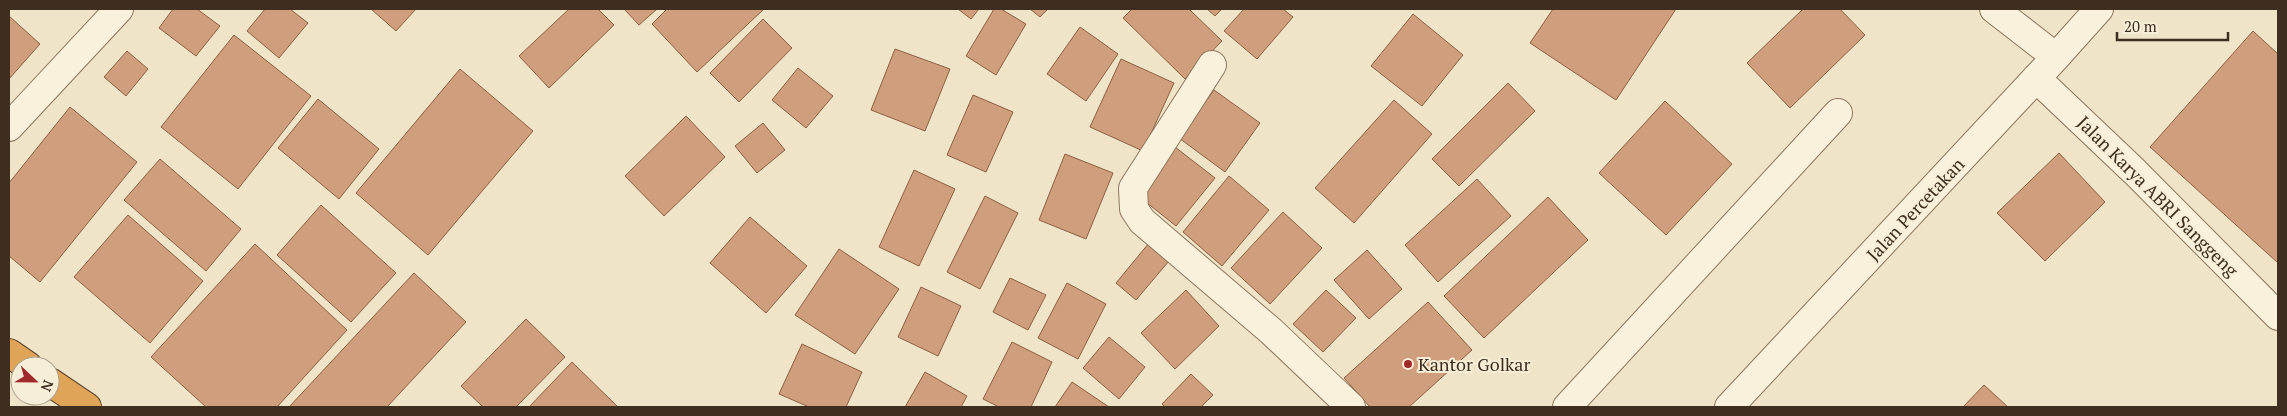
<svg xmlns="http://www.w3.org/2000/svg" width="2287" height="416" viewBox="0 0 2287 416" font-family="'PT Serif',serif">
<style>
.building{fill:#cf9f7d;stroke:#8d5f41}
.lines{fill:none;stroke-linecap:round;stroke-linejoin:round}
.minor-casing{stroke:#8d765c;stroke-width:30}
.highway-casing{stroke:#5b4430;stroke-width:30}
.minor{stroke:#faf1dc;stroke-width:28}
.highway{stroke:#e0a458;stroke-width:28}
.poi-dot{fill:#9e2a2b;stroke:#f7eed8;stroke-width:2}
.labels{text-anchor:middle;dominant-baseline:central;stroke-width:4;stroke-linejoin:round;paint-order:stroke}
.street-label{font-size:18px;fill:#3d2e20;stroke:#f7eed8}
.poi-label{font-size:18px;fill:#3d2e20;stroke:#f7eed8;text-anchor:start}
</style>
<rect width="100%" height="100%" fill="#f0e4c8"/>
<path class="building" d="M173 9H197L220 26 196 56 159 28Z
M265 9H290L308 23 279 58 247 31Z
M371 9H416L396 31Z
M569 9H598L614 25 549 88 519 56Z
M624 9H657L639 25Z
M667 9H764L697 72 652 24Z
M958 9H979L971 19Z
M994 9H1001L1026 24 996 75 966 56Z
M1030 9H1048L1040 17Z
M1132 9H1189L1222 41 1185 79 1123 18Z
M1207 9H1222L1215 16Z
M1244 9H1283L1293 17 1257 59 1224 31Z
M1553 9H1676L1616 100 1530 43Z
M1803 9H1840L1865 35 1790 108 1747 63Z
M1413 14 1463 55 1422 106 1371 66Z
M9 16 40 44 9 79Z
M763 19 792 48 739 102 710 73Z
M1080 27 1118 54 1086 101 1047 74Z
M2253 31 2278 54V263L2150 147Z
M234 35 311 96 238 189 161 127Z
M895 49 950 69 925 131 871 110Z
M127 51 148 69 126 96 104 77Z
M1121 59 1174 83 1143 151 1090 127Z
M798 68 833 96 806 128 772 100Z
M460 69 533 131 428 255 356 193Z
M1508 83 1535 111 1459 186 1432 159Z
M1214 90 1260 123 1225 172 1179 138Z
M973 95 1013 112 986 172 947 155Z
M318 99 379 149 339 199 278 148Z
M1394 100 1432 134 1354 223 1315 188Z
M1665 101 1732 164 1666 235 1599 173Z
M70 107 137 162 40 282 9 256V183Z
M686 116 725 157 664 216 625 176Z
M763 123 785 150 757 173 735 146Z
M1175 147 1215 178 1176 226 1137 195Z
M2059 153 2105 202 2045 261 1997 213Z
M1065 154 1113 173 1086 239 1039 220Z
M160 159 241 229 206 271 124 200Z
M914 170 955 189 919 266 879 247Z
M1229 176 1269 210 1222 266 1183 232Z
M1477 179 1511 216 1438 282 1405 245Z
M985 196 1018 213 980 289 947 272Z
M1548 197 1588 240 1484 338 1444 296Z
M321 205 396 273 351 322 277 255Z
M1283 212 1322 248 1270 304 1231 268Z
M128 215 203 281 150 343 74 277Z
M750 217 807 266 766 313 710 263Z
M1149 243 1169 261 1136 300 1116 283Z
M255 244 347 330 277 407H206L151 357Z
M839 249 899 289 855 354 795 315Z
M1367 250 1402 289 1369 319 1334 280Z
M414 273 466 322 387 407H289Z
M1010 278 1046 295 1028 330 993 312Z
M1067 283 1106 304 1078 359 1038 338Z
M921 287 961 306 938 356 898 337Z
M1186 290 1219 326 1175 369 1141 333Z
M1326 290 1356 318 1323 352 1293 324Z
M1428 302 1472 350 1409 407H1370L1344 378Z
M526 319 565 357 516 407H483L461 386Z
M1109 337 1145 367 1119 399 1083 368Z
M1012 342 1052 362 1031 407H999L983 399Z
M802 344 862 372 846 407H809L779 394Z
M572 362 618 407H529Z
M925 372 967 396 961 407H905Z
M1191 374 1213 395 1201 407H1165L1162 404Z
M1072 382 1109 407H1055Z
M1984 385 2008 407H1963Z"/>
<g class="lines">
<defs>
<path id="minor" d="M1994 9 2056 57
M1212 65 1133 188 1134 209 1142 221 1271 331 1351 407
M2036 78 2135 172 2278 316
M9 127 119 9
M1567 407 1838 113
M1729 407 2056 57 2099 9"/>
<path id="highway" d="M9 353 28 366
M50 382 87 407"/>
</defs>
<use href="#minor" class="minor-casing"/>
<use href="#highway" class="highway-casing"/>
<use href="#minor" class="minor"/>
<use href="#highway" class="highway"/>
</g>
<circle class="poi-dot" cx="1408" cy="364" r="5"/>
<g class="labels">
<g class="street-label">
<text transform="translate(2158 196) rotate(45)">Jalan Karya ABRI Sanggeng</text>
<text transform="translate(1915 209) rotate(-47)">Jalan Percetakan</text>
</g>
<g class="poi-label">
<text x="1418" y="364">Kantor Golkar</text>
</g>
</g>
<rect width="2287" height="416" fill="none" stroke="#3d2e20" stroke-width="20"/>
<g transform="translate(35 381) rotate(112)"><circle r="24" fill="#f7eed8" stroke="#ada18e"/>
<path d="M0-4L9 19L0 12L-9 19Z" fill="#9e2a2b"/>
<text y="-8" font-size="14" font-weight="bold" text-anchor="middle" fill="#3d2e20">N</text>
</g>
<path d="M2117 32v8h111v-8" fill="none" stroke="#3d2e20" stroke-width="2.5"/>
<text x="2124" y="32" font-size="15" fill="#3d2e20" stroke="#f7eed8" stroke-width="4" paint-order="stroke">20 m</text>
</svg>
